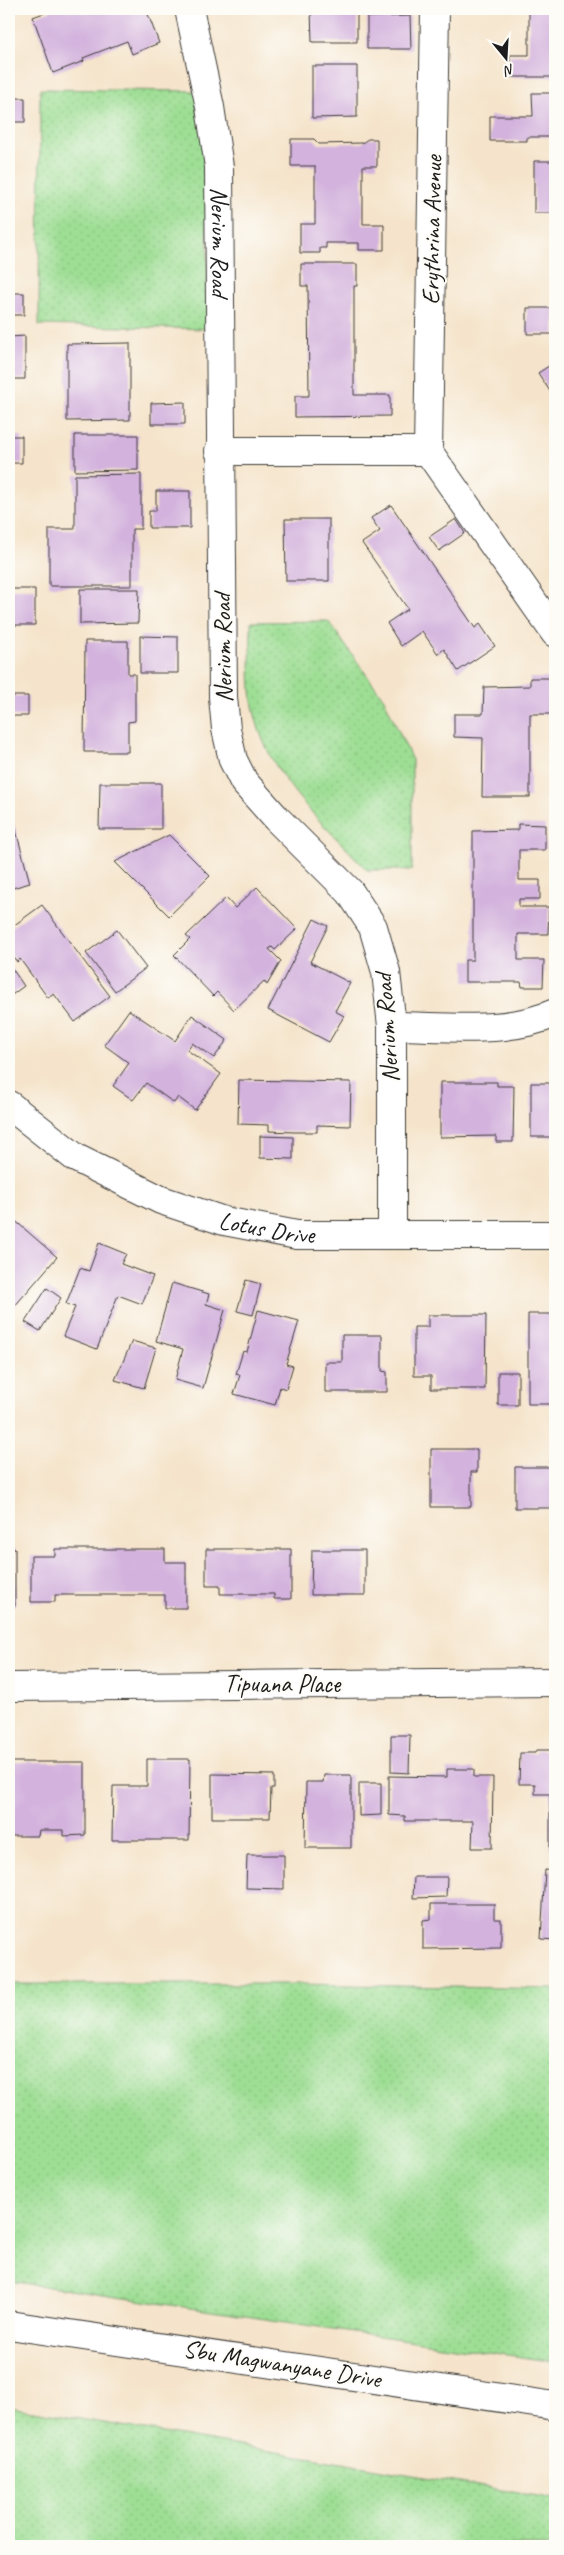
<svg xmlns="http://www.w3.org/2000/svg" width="564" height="2555" viewBox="0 0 564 2555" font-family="Caveat,sans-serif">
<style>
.grass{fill:url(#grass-dots);stroke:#5d7d58}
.building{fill:#d3b2dd}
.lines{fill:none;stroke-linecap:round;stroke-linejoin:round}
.minor-casing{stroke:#3d3a36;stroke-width:30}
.tertiary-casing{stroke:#3d3a36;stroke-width:30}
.secondary-casing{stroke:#3d3a36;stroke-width:30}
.minor{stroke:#fff;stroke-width:28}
.tertiary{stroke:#fff;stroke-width:28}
.secondary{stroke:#fff;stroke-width:28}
.labels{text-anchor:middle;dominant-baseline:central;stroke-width:4;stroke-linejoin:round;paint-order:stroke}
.street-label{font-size:25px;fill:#1c1c1c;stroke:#fdfcf7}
</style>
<defs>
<pattern id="grass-dots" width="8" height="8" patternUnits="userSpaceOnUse" patternTransform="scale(1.25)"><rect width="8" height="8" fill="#9ede94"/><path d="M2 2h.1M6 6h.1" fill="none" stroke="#88be7f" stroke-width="1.8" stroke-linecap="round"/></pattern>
</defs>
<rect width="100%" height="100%" fill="#fdfcf7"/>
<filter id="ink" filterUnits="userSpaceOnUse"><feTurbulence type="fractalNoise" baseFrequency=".02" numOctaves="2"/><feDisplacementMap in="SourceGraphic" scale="10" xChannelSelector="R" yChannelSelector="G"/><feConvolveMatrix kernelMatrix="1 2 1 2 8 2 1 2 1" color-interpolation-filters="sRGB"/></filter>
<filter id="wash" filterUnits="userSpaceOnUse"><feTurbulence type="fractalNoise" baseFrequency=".0096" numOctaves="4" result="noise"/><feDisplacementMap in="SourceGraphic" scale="20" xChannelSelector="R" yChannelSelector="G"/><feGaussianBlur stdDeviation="1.12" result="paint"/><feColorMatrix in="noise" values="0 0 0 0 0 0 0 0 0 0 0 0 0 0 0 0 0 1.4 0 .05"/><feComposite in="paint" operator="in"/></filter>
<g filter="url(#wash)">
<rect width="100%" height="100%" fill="#f5e4cb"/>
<path class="grass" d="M40 89 196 91C208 173 208 247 208 329L39 325Z
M328 621 384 699 412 760V870H367C321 821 265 775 253 706 248 678 251 649 251 622Z
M9 1984H298L555 1989V2362L9 2281Z
M9 2407 555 2499V2546H9Z"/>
<g id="blocks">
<path class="building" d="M55 9H146L159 43 132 54 127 41 83 58 84 61 53 73 33 17Z
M311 9H357V42H312Z
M529 9H555V77H510V55H529Z
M410 16 411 49H367V17Z
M312 66H357V117L312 118Z
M532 93H555V137H527V141H490V116H533Z
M9 98H25V122H9Z
M291 139H314L319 144 362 143 368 139H377V166H363V224H384V250H359V243H326V248H320V253H300V224H315V166H291Z
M534 161H555V213H534Z
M301 264H357V286H354V395H390V416L295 417V396H309L308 286H301Z
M9 293H24V315H9Z
M527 308H555L554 334H527Z
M25 336V379H9V337Z
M130 343V420L67 421V344Z
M555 362V399L538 373Z
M185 402V424H151V403Z
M75 435H138V470L75 471Z
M9 436H22V463H9Z
M141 474V529H132V586H49V529H75V475Z
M156 491H190V528H149V511H156Z
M391 505 475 628 480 624 495 646 458 671 444 649 438 654 422 631 401 646 387 623 408 609 362 543 380 531 371 518Z
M285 519H329V581H286Z
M456 519 465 533 439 551 429 537Z
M9 589H35V625H9Z
M80 589H139L138 623 80 624Z
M140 636 178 637V673H140Z
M85 641H128V674H135V721L128 722V752H84Z
M530 678H555V714H530V797H482L483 738 454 737V714H483L484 687 530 686Z
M9 696H28V716H9Z
M100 783H161V829H99Z
M9 804 30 883 9 889Z
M518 824 545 825V850H519V880H540V899H519V907H549L548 934H518V960H544L543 987H522L521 982H465V960H473V831L518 830Z
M169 835 210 876 169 916 115 862Z
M257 887 297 929 275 950 272 947 269 949 281 961 267 985 264 981 234 1010 217 992 213 996 174 955 190 939 186 936 226 898 235 908Z
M42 905 110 996 75 1022 54 994 48 998 20 959 17 962 9 951V929Z
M314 919 328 926 310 962 350 983 335 1011 344 1016 329 1042 268 1010Z
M117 930 146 968 115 991 86 953Z
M9 964 24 986 9 997Z
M129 1010 175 1041 192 1015 227 1040 214 1058 192 1043 187 1050 221 1074 195 1110 178 1097 174 1103 146 1083 133 1100 113 1086 129 1063 104 1045Z
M239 1080 351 1082 350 1126 317 1125V1132H294L269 1131V1125L238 1124Z
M440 1082H497V1086H514L513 1142H496V1136L440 1137Z
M531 1083H552V1088H555V1137H531Z
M260 1136 293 1137V1159L260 1158Z
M12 1218 57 1257 13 1308 9 1305V1221Z
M99 1243 126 1254 121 1264 153 1276 142 1304 118 1295 97 1349 63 1336 75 1307 66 1304 80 1268 89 1271Z
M246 1280 261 1284 253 1315 237 1311Z
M172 1283 209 1294 206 1304 225 1310 203 1388 175 1380 183 1349 156 1341Z
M47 1288 61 1298 40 1331 25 1322Z
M258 1310 299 1321 286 1364 293 1366 286 1389 280 1387 275 1405 234 1394 240 1375 236 1374 243 1351 247 1352Z
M528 1314H555V1404H528Z
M428 1315H486L485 1389H431V1376H414V1327H428Z
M342 1335H382V1371L387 1372V1392H325V1362H342Z
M132 1341 156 1348 144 1388 115 1380Z
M498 1372H518V1405H498Z
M431 1449H477V1472H471V1507H431Z
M550 1461H555V1508H515V1467H550Z
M15 1548V1606H9V1549Z
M55 1549H165V1562H186V1608H165V1595H55V1602H31V1556H55Z
M206 1549H291V1599H274V1594H220V1586H206Z
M312 1550H365V1595H311Z
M391 1735H410L409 1773 391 1772Z
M536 1750H555V1849H550V1794H535V1784H519L520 1753H535Z
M147 1759H190L189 1840H112L113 1786H147Z
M10 1762H85V1835L64 1836V1830H39L38 1836H11Z
M447 1769H474V1777H493L492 1848H472L473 1821H405V1816L389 1815V1776L447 1777Z
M212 1774 274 1775V1788H271L270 1818H212Z
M324 1775H351V1848H305L306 1782H323Z
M359 1783H381V1815L359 1816Z
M247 1855H284V1889L246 1888Z
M545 1870 555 1871V1940L541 1939Z
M414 1877H447L446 1897 413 1898Z
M431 1904H494V1919H501V1948L423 1949V1920L431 1919Z"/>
</g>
</g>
<g filter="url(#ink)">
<use href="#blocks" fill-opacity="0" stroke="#3d3a36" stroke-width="1"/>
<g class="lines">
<defs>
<g id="minor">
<path id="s1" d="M189 9 210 107 219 167 223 697 226 729 233 760 244 782 276 818 350 892 373 927 386 972 392 1026V1234"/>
<path d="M435 9 428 451 555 633"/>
<path d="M219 451H428"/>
<path d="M392 1026C445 1026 506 1035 555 1013"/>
<path d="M9 1687 555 1682"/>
</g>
<g id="tertiary">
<path id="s2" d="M9 1105 76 1158 161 1200 224 1221 297 1235H555"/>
</g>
<path id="secondary" d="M9 2325 555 2406"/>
</defs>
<use href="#minor" class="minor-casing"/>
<use href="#tertiary" class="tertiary-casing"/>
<use href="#secondary" class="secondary-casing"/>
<use href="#minor" class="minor"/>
<use href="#tertiary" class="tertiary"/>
<use href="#secondary" class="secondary"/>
</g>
</g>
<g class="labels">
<g class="street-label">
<text transform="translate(432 230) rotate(-89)">Erythrina Avenue</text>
<text stroke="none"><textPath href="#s1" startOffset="236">Nerium Road</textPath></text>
<text transform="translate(223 648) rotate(-91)">Nerium Road</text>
<text transform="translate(387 1028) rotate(-94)">Nerium Road</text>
<text stroke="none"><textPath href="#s2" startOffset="290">Lotus Drive</textPath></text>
<text x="282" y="1684">Tipuana Place</text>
<text transform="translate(282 2364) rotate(9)">Sbu Magwanyane Drive</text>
</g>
</g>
<rect width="564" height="2555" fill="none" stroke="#fdfcf7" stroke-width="30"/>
<g transform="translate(506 58) rotate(162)" stroke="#fdfcf7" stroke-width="4" paint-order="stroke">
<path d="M0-4L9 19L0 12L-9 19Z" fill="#1c1c1c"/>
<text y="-8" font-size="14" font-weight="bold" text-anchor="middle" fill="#1c1c1c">N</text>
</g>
</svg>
